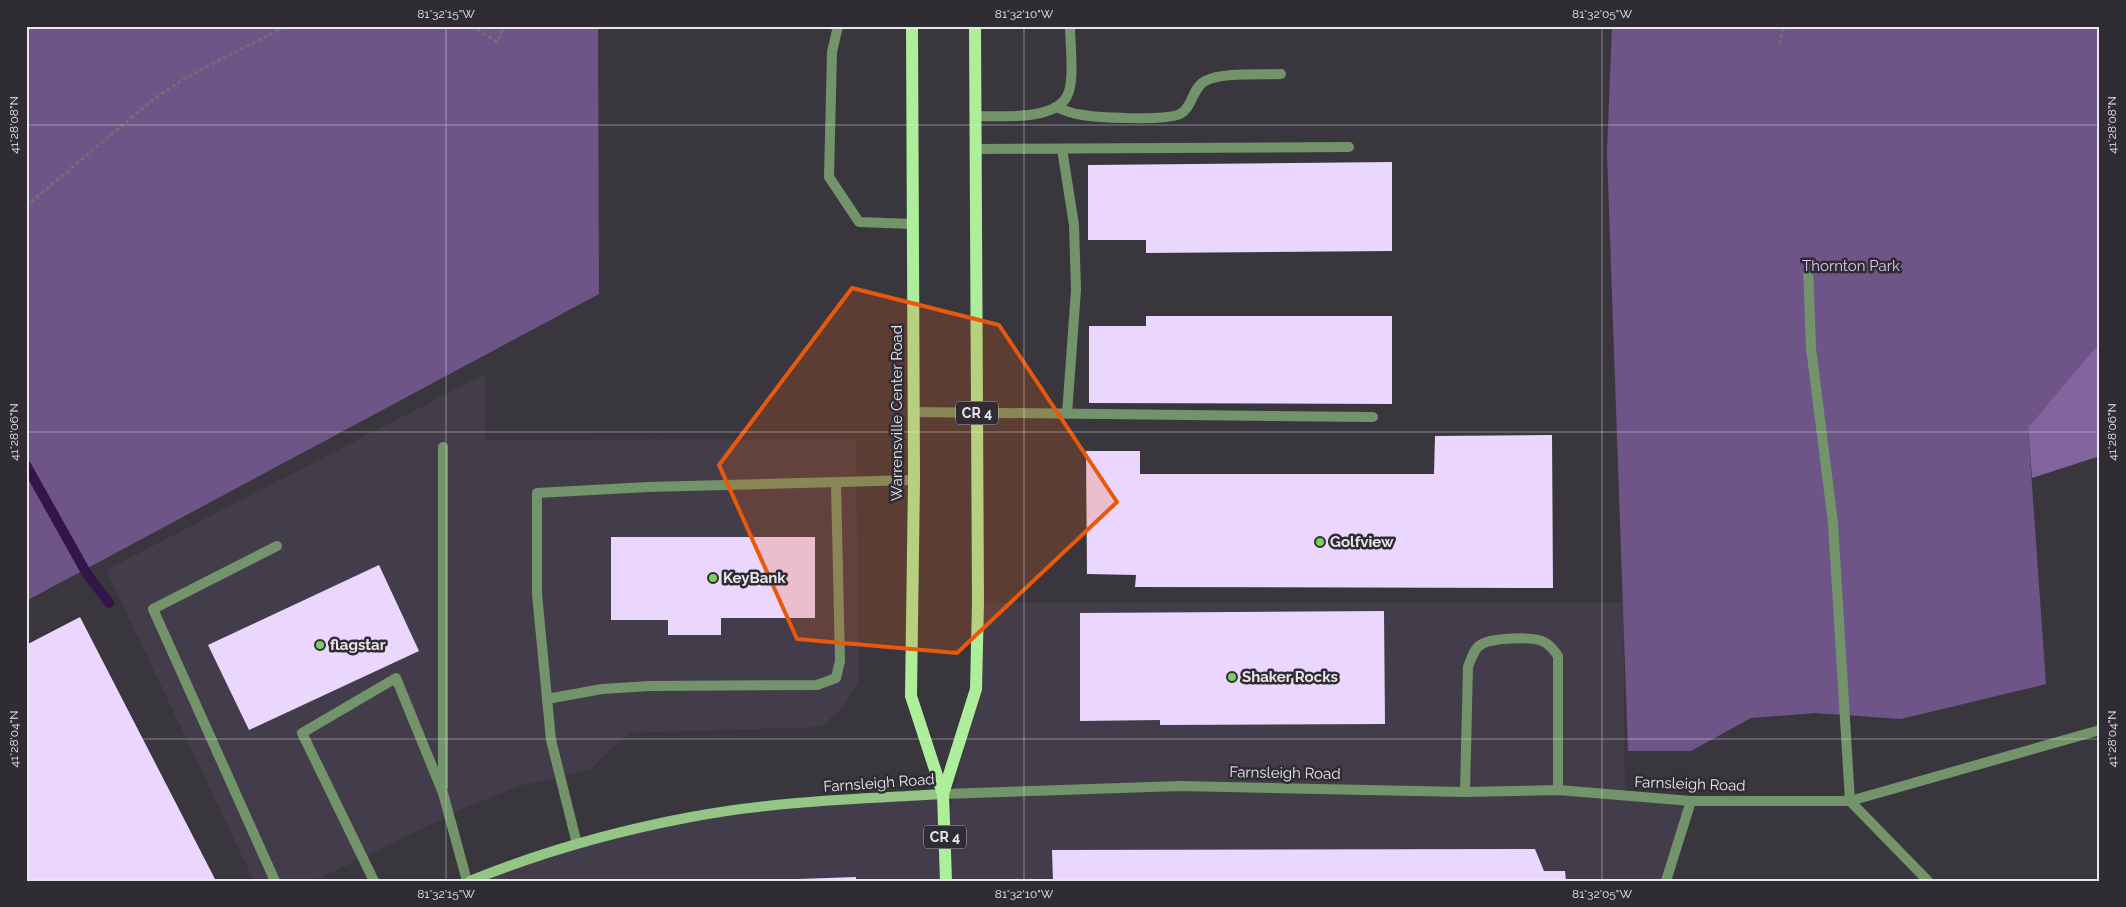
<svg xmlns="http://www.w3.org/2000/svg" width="2126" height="907" viewBox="0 0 2126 907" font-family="Raleway,sans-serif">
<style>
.built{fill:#433c4a}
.green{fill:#6f5488}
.forest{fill:#82649e}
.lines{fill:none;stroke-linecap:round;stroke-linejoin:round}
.stream{stroke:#331649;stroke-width:10}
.building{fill:#ebd7fe}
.path{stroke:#716e75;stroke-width:3;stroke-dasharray:4 2.5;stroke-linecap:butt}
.service{stroke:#73936b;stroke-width:10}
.minor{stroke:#73936b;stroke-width:10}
.secondary{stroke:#93c685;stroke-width:10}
.primary{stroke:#acee9a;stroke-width:12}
.marked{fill:#e8590c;fill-opacity:0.2;stroke:#e8590c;stroke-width:4;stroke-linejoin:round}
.ticks{fill:none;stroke:#e9e7ec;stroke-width:1;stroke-opacity:0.45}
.poi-dot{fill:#76d25a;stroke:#302c34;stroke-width:2}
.labels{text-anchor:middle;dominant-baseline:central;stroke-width:5;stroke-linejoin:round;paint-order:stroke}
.shield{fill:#302c34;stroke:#b2afb5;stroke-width:1}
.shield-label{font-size:14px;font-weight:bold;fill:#e9e7ec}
.park-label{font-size:15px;fill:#dfc6f9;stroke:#302c34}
.street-label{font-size:15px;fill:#e9e7ec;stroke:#302c34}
.poi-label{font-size:15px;font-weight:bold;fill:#e9e7ec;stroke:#302c34;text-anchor:start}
.neatline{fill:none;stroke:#e9e7ec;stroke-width:2}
.ticks-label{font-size:12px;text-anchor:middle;fill:#e9e7ec}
</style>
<rect width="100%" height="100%" fill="#3a363e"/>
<path class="built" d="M485 374 486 440 856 439 859 680 844 706 821 727 628 733 590 770 523 785 469 806 314 881H254L106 570Z
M978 603H1623L1625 796 1691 801 1666 881H470L512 864 693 817 943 794 945 835 976 689Z"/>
<path class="green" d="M26 26H598L599 294 26 601Z
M1612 26H2100V342L2028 429 2046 684 1901 719 1815 713 1751 718 1691 751H1628L1607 152Z"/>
<path class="forest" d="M2100 342V456L2032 478 2028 428Z"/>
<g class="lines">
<path class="stream" d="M26 465 87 574 109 603"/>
</g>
<path class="building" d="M1392 162V251L1146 253V240H1088V165Z
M1146 316H1392V404L1089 403V326H1146Z
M1552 435 1553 588 1135 587 1136 575 1087 574 1086 451H1140V474H1434L1435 436Z
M611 537H815V618H721V635H668V620H611Z
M379 565 419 651 249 730 208 645Z
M1384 611 1385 724 1160 725V720L1080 721V613Z
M80 617 216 881H26V645Z
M1535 849 1544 871H1565L1566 881H1053L1052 850Z
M856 877V881H799V879Z"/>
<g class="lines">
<path class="path" d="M472 26 497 42 504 26
M1779 44 1784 26
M26 206 155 98 189 76 286 26"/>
<path class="service" d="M838 26 832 52 829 177 859 222 913 224
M1055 107C1062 109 1070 113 1077 114 1095 118 1165 121 1180 114 1193 107 1192 88 1205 81 1223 72 1261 75 1281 74
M975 116C999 116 1055 121 1067 96 1075 82 1070 43 1070 26
M975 149 1349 147
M1062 149 1074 225 1076 290 1067 414
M1808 267 1811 348 1833 523 1850 801
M914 412 1373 417
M443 447V787
M547 699 602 689 650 686 817 685 836 678 840 661 836 484
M1465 792 1468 667C1471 659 1474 648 1482 644 1493 638 1534 636 1544 642 1550 645 1554 650 1558 656V790
M577 844 551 740 537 594V493L648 487 914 480
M275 881 153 609 277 546
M374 881 302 733 396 678 443 793 467 881"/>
<path class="minor" d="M943 794 1180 786 1465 792 1558 790 1691 801H1850L2100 730
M1850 801 1928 881
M1666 881 1691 801"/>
<path class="secondary" d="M470 881C541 852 616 831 691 817 774 801 860 799 943 794"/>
<path class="primary" d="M912 26 914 480 911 696 943 794 946 881
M943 794 976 689 978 603 975 26"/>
</g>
<path class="marked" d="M852 288 999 325 1117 502 957 653 797 639 719 465Z"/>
<path class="ticks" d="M446 26V881M1024 26V881M1602 26V881M26 125H2100M26 432H2100M26 739H2100"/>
<g class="poi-dot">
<circle cx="1320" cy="542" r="5"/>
<circle cx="713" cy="578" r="5"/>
<circle cx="320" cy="645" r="5"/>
<circle cx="1232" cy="677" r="5"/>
</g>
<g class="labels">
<g class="shield">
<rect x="956" y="401.5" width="42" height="23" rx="4"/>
<rect x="924" y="825.5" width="42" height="23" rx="4"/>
</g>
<g class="shield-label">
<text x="977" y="413">CR 4</text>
<text x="945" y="837">CR 4</text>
</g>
<g class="park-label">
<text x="1851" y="266">Thornton Park</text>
</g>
<g class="street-label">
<text transform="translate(897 413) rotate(-90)">Warrensville Center Road</text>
<text transform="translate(1285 773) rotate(1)">Farnsleigh Road</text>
<text transform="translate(879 783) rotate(-4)">Farnsleigh Road</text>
<text transform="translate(1690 784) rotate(2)">Farnsleigh Road</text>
</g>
<g class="poi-label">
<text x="1330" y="542">Golfview</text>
<text x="723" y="578">KeyBank</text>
<text x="330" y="645">flagstar</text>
<text x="1242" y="677">Shaker Rocks</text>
</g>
</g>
<rect width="2126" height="907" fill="none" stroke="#302c34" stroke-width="55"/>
<rect x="28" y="28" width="2070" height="852" class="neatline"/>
<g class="ticks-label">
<text x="446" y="18">81°32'15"W</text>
<text x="1024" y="18">81°32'10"W</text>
<text x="1602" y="18">81°32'05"W</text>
<text transform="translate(14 125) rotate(-90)" y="4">41°28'08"N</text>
<text transform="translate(2112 125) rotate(-90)" y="4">41°28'08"N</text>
<text transform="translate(14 432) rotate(-90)" y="4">41°28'06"N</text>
<text transform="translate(2112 432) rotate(-90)" y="4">41°28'06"N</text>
<text transform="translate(14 739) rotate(-90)" y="4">41°28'04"N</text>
<text transform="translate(2112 739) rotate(-90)" y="4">41°28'04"N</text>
<text x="446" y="898">81°32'15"W</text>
<text x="1024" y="898">81°32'10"W</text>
<text x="1602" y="898">81°32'05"W</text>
</g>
</svg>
